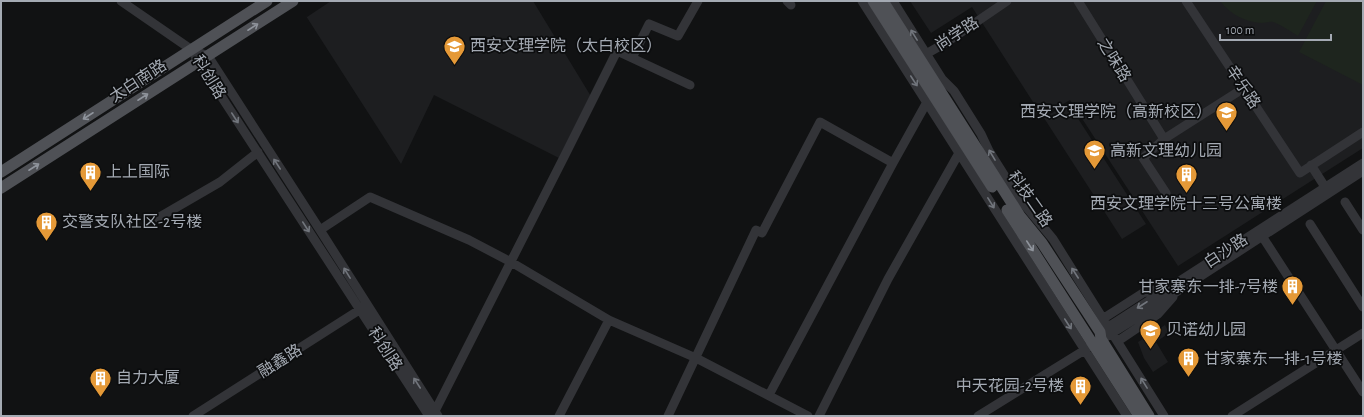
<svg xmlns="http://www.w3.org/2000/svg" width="1364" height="417" viewBox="0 0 1364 417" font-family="'Alegreya Sans','Noto Sans SC',sans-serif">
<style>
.built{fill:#1d1e20}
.green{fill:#1e251e}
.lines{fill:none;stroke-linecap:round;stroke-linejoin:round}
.minor{stroke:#333438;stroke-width:9}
.major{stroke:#4f5156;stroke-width:11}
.oneway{stroke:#8f949c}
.oneway2{stroke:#71757c}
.labels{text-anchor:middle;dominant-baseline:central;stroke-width:3.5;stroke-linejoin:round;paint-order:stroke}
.street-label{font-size:16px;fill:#a4aab3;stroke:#0c0d0e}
.poi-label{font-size:16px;fill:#a4aab3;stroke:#0c0d0e;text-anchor:start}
</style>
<rect width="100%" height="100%" fill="#111213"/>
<path class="built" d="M331 1H533L592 98 561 159 434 95 401 164 306 16 307 17Z
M910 1H1363V148L1178 266 1070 100 1042 116 972 7 931 33Z
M1068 103 1146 224 1122 239 1044 118Z
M1165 325 1169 333 1156 342 1168 362 1153 372 1144 358 1138 342Z"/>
<path class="green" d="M1220 1H1317L1298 36C1291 32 1282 25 1273 22 1270 21 1265 23 1261 23 1245 22 1230 14 1220 1Z
M1326 1H1363V85L1299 52Z"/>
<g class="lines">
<path class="minor" d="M121 1 192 50 208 56 320 230 438 416
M787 1 791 5
M862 1 1127 416
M893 1 942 79 954 91 981 134 989 151 1018 197 1053 239 1164 416
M1078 1 1164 139
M1186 1 1300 173 1363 132
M926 54 947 42 1007 1
M195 56 429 416
M632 58 649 24 678 36 698 1
M1311 165 1325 187
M1166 193 1143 158 1164 139 1244 88
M1345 202 1363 230
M158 218 220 182 258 152
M1310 224 1363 307
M320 230 370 197 469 240 511 262 609 320 696 358 808 416
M1262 236 1363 392
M1104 318 1143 293 1165 287
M1105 329 1363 163
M1118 341 1158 314 1173 297
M769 395 893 163 927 102
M435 411 564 157 617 51 690 85
M193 416 364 307
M559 416 609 320
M668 416 756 230 762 233 820 122 893 163
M819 416 888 279 959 153
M978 416 1130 322 1363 171
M1232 416 1363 333"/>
<path class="major" d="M873 1 992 187
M883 1 1020 216 1042 243 1100 332 1101 339 1149 416
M1 172 267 1
M1 188 293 1
M1007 210 1139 416"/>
</g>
<defs><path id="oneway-shaft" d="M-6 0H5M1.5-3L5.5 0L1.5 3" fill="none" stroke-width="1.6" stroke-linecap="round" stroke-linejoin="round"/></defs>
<g class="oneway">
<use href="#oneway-shaft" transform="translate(253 27) rotate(-33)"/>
<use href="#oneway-shaft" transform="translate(143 97) rotate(-33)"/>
<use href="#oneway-shaft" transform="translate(88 116) rotate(147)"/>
<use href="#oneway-shaft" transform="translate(34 167) rotate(-33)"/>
<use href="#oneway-shaft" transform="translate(1030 246) rotate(57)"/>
</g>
<g class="oneway2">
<use href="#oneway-shaft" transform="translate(914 35) rotate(-122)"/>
<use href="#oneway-shaft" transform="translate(914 81) rotate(57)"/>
<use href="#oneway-shaft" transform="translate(235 118) rotate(57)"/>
<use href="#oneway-shaft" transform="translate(992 155) rotate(-121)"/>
<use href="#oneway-shaft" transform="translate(277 164) rotate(-123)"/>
<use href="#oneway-shaft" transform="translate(991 203) rotate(58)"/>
<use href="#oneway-shaft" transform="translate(306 227) rotate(57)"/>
<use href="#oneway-shaft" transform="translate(347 273) rotate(-122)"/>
<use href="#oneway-shaft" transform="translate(1075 273) rotate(-123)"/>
<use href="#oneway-shaft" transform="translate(1142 305) rotate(147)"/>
<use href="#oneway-shaft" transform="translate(1068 324) rotate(57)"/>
<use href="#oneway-shaft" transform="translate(417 383) rotate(-123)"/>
<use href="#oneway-shaft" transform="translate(1144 383) rotate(-122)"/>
</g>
<defs>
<symbol id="university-pin" viewBox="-11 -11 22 30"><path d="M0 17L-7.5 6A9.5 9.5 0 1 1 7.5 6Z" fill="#e59937" stroke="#0c0d0e"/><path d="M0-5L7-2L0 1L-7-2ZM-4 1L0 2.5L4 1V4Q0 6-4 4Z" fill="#fff"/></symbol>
<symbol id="school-pin" viewBox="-11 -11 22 30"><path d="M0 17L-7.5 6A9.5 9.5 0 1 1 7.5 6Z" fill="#e59937" stroke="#0c0d0e"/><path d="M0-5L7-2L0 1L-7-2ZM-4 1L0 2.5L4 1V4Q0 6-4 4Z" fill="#fff"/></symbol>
<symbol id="building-pin" viewBox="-11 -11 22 30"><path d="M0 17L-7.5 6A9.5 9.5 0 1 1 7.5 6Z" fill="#e59937" stroke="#0c0d0e"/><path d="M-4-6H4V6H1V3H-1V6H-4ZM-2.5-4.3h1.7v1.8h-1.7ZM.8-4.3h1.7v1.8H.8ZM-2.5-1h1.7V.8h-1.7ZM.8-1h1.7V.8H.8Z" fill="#fff"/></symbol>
</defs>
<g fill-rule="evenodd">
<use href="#university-pin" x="442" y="34" width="25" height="34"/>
<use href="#university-pin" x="1214" y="100" width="25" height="34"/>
<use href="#school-pin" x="1082" y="138" width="25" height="34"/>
<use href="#building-pin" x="78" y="160" width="25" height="34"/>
<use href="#building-pin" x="1174" y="162" width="25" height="34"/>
<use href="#building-pin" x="34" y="210" width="25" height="34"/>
<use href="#building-pin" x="1280" y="274" width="25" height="34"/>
<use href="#school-pin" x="1138" y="318" width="25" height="34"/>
<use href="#building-pin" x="1176" y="346" width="25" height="34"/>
<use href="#building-pin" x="88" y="366" width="25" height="34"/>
<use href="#building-pin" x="1068" y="374" width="25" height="34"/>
</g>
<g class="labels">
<g class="street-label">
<text transform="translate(957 34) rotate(-33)">尚学路</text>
<text transform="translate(1114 60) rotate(58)">之味路</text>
<text transform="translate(209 77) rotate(58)">科创路</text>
<text transform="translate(138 81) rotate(-33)">太白南路</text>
<text transform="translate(1243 87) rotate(56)">辛乐路</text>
<text transform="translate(1030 199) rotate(55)">科技二路</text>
<text transform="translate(1226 251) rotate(-33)">白沙路</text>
<text transform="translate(385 349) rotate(57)">科创路</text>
<text transform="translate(280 361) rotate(-32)">融鑫路</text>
</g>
<g class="poi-label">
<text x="470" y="46">西安文理学院（太白校区）</text>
<text x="1212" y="112" text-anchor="end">西安文理学院（高新校区）</text>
<text x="1110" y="151">高新文理幼儿园</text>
<text x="106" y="172">上上国际</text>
<text x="1186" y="204" text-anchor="middle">西安文理学院十三号公寓楼</text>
<text x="62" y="222">交警支队社区-2号楼</text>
<text x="1278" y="287" text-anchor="end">甘家寨东一排-7号楼</text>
<text x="1166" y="330">贝诺幼儿园</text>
<text x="1204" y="359">甘家寨东一排-1号楼</text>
<text x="116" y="378">自力大厦</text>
<text x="1064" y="386" text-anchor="end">中天花园-2号楼</text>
</g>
</g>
<rect width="1364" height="417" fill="none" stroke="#a4aab3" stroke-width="4"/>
<path d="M1220 34v6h111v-6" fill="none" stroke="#a4aab3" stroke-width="2"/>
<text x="1226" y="34" font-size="12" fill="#a4aab3" stroke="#0c0d0e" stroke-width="3" paint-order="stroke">100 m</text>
</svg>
